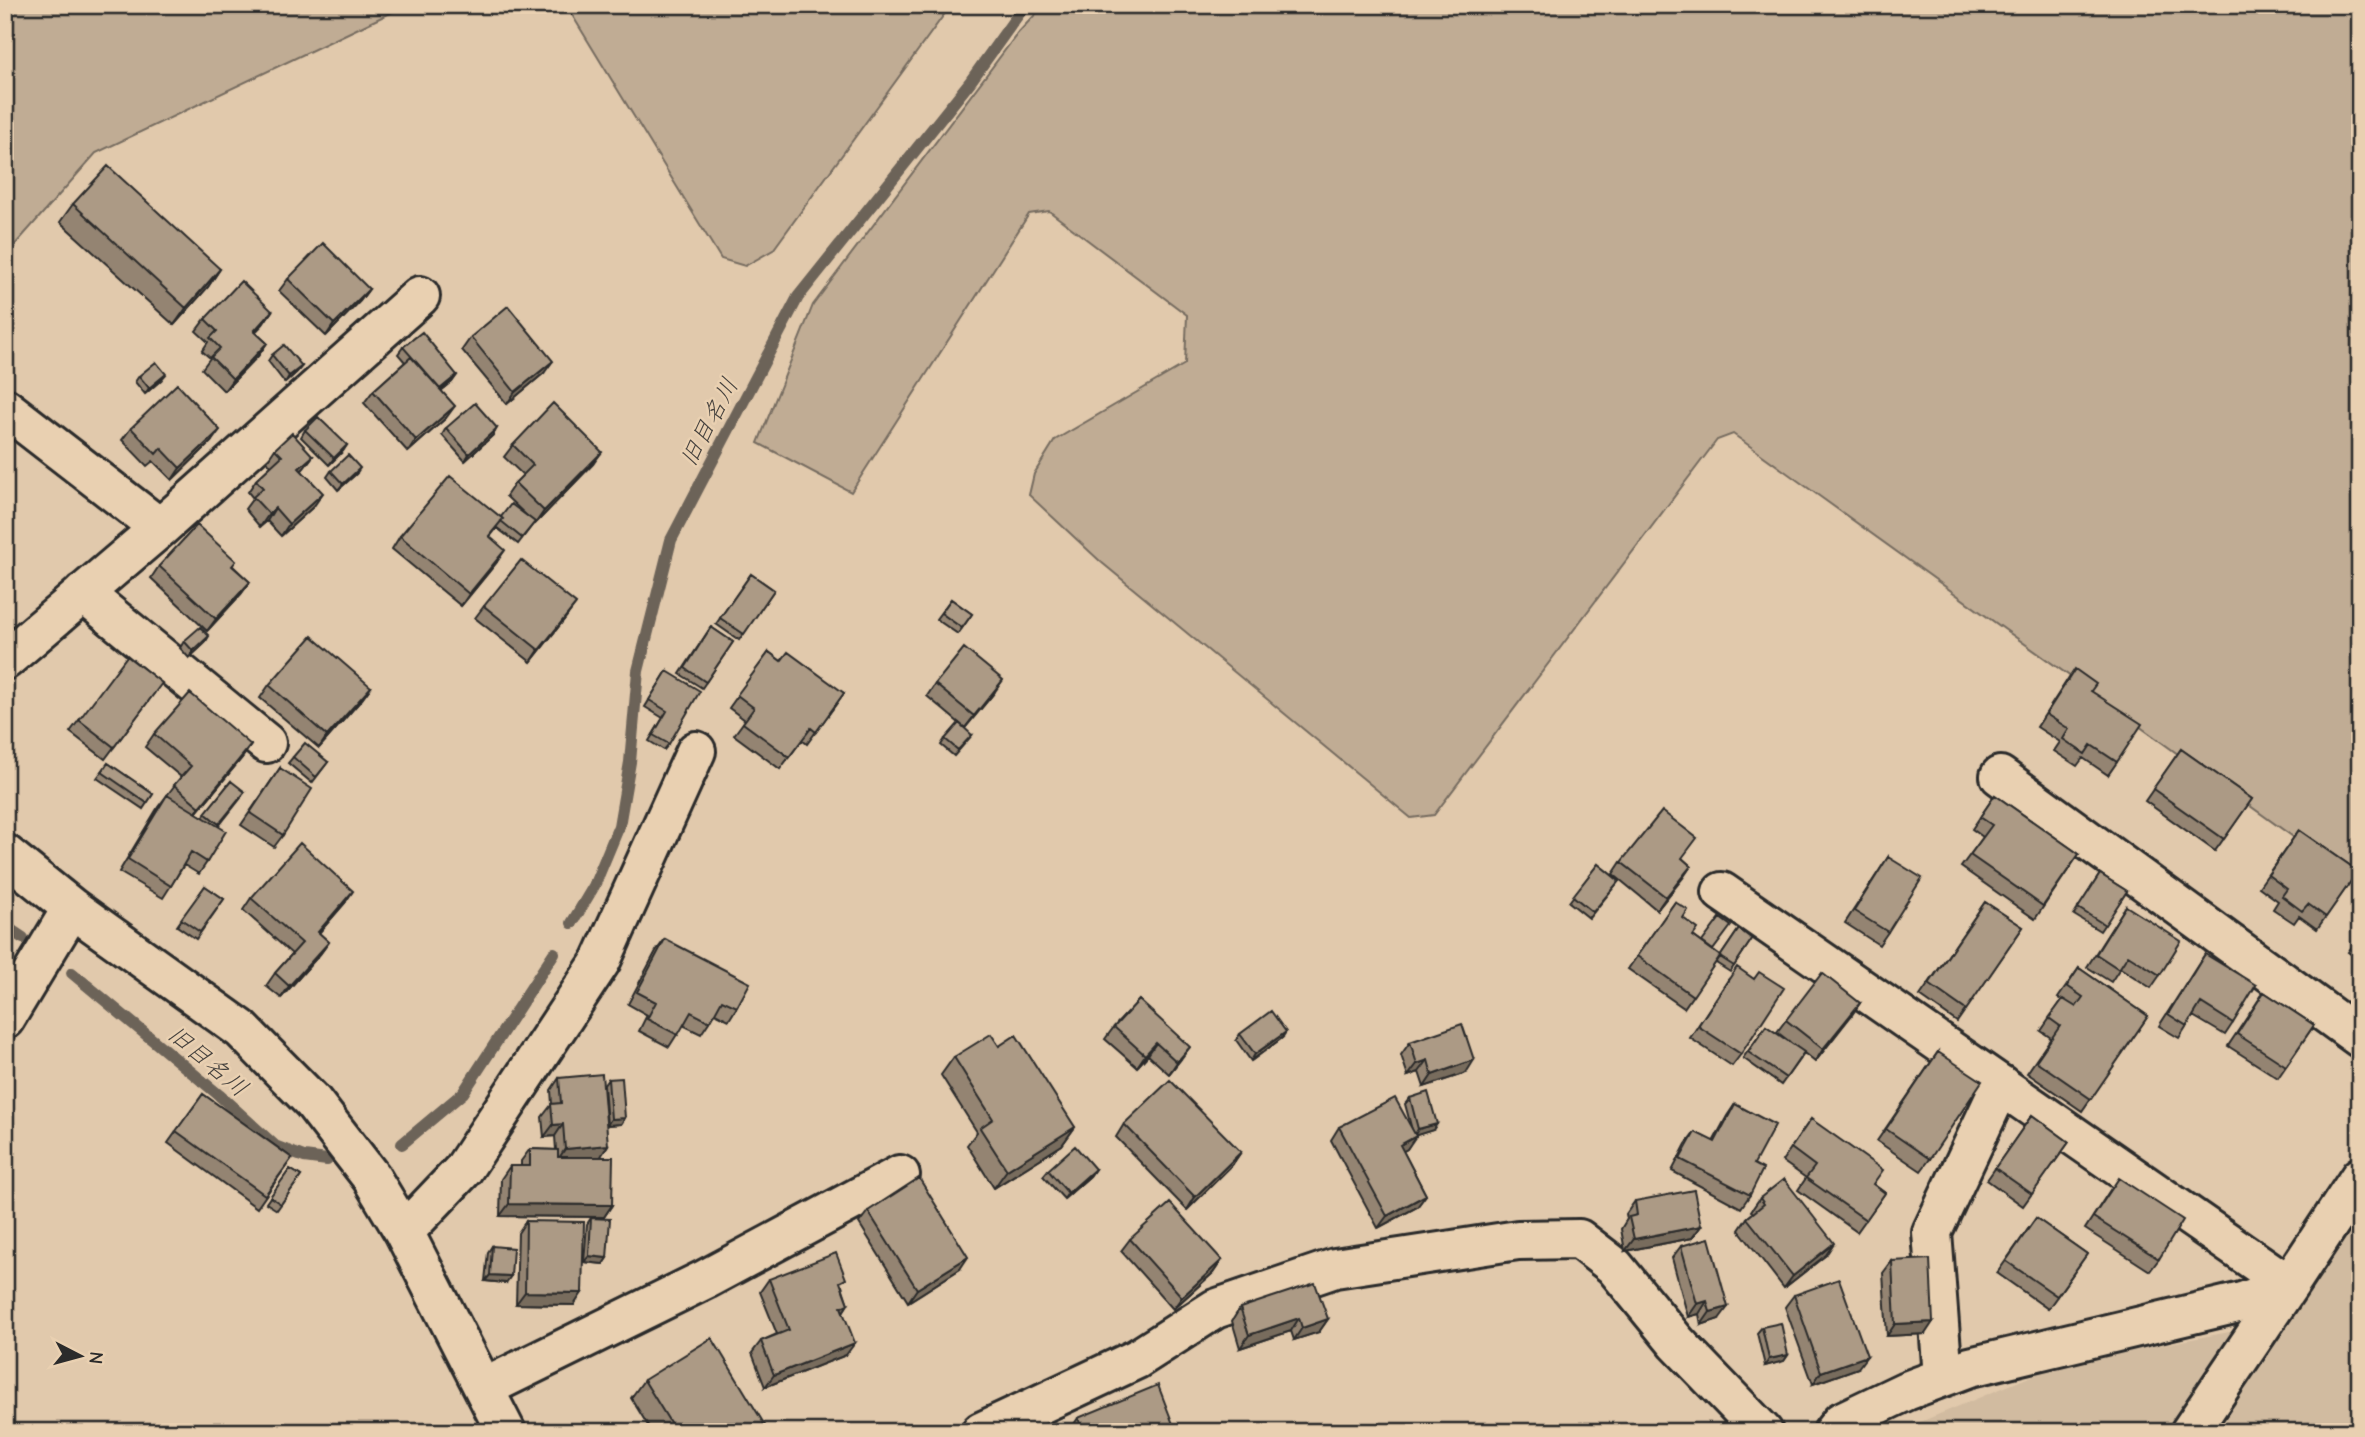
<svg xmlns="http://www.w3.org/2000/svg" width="2365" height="1437" viewBox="0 0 2365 1437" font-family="'Comic Neue','Klee One',sans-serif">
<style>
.built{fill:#d1bba0}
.green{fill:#c0ac94;stroke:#766c60;stroke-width:2}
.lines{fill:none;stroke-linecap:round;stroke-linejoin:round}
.stream{stroke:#6c6359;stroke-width:12}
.minor-casing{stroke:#2b2b2b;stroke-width:44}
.minor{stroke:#e9d0b1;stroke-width:38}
.wall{fill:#948472;stroke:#2b2b2b;stroke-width:2}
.shaded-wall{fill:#786c5d;stroke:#2b2b2b;stroke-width:2}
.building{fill:#ac9a85;stroke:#2b2b2b;stroke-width:2}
.labels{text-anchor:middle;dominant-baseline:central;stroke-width:5;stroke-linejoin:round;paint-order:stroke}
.water-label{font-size:24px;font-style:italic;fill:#46423e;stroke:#e9d0b1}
</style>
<rect width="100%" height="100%" fill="#e1c9ac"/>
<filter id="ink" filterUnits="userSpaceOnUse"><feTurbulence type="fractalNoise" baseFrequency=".0143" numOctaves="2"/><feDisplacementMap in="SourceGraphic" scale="14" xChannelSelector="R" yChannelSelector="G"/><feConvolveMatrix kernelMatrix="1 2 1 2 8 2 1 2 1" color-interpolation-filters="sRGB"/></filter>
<g filter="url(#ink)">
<path class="built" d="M2360 1209V1432H1896L2063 1363 2278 1323Z"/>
<path class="green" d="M5 5H407L96 153 5 256Z
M566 5H951L773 250 745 266 721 259Z
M1044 5H2360V885L1733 434 1717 440 1434 815 1411 818 1101 562 1029 495 1034 474 1055 440 1185 364 1187 315 1049 211 1029 214 851 492 758 443 813 305 1018 33Z"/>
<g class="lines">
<path class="stream" d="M572 923 594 886 619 826 630 762 638 671 671 540 798 297 970 82 1025 5
M5 926 23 938
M72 973 219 1095 275 1146 304 1157 327 1160
M402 1144 463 1093 554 953"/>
<defs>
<path id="minor" d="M5 408 160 528
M83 593 266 743
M5 660 160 528 420 296
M2000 776 2360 1038
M5 854 72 908 241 1029 313 1102 371 1177 404 1232 506 1432
M1722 892 2289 1285 2190 1432
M5 1019 72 908
M404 1232 463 1170 601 961 696 751
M1943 1377 1932 1232 2001 1085
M486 1387 706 1279 900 1175
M981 1432 1137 1359 1215 1309 1335 1268 1518 1240 1579 1239 1614 1266 1677 1343 1763 1432
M1833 1432 1841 1422 1906 1391 1970 1367 2242 1302 2289 1285 2360 1177"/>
</defs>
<use href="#minor" class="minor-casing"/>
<use href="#minor" class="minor"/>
</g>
<path class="wall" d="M73 204 220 269 208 287 174 325 60 222Z
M288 279 369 289 360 301 326 336 279 291Z
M272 311 263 324 255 332 267 343 258 356 224 391 202 369 210 358 202 351 208 342 196 331 205 319Z
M471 337 544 373 507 404 462 350Z
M403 347 457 375 452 382 441 391 446 418 408 452 364 403 373 391 405 362 398 354Z
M272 355 302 366 297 372 285 383 268 361Z
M139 376 161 380 145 394 135 382Z
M131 428 211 442 172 480 153 461 147 466 122 440Z
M446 428H497L493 435 465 461 442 435Z
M305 430 347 445 343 451 329 465 301 437Z
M513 445 593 464 535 524 534 523 518 544 497 528 490 537 497 562 461 606 392 549 400 536 501 517 529 518 506 496 515 483 523 475 504 457Z
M275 449 313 456 302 470 314 506 281 536 267 521 260 527 245 509 253 498 248 492 256 480 271 466 267 461Z
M331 471 356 474 338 490 327 477Z
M159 566H233L250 582 241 594 207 631 151 578Z
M751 574 774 590 739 640 716 624Z
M951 599 972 614 958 634 936 619Z
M484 606 567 616 531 662 475 618Z
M711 627 733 642 702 688 680 674Z
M184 641 205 643 189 658 180 648Z
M769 652 781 661 844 693 807 744 802 740 780 769 734 735 745 720 729 708Z
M667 671 669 744 664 750 649 741 663 718 645 707Z
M2066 682 2091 691 2117 762 2108 775 2083 758 2077 766 2054 751 2060 742 2037 727Z
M935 684 994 693 965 728 927 696Z
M269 685 371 687 362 699 319 748 260 698Z
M153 695 105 759 70 732 79 720Z
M154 734 251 745 242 758 196 813 203 817 231 781 241 798 219 826 207 862 199 874 184 865 163 898 119 872 158 807 181 777 145 747Z
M972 735 954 756 941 745 945 739Z
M2181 749 2252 799 2215 851 2145 801Z
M293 757 328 762 312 783 288 763Z
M108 763 153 794 143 809 97 778Z
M280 768 283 835 274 847 241 825Z
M1995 795 2079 854 2035 919 1961 867 1983 837 1972 829Z
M2299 830 2358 871 2317 929 2299 916 2294 923 2273 909 2278 901 2259 887Z
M1888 857V932L1879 945 1845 923Z
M1682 858 1691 866 1657 910 1613 874 1621 862Z
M1598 864 1619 881 1589 918 1569 902Z
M2100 874 2127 891 2100 931 2074 915Z
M205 886 224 899 196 939 177 926Z
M251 898 345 903 319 933 329 942 320 954 281 998 266 986 275 973 292 954 243 910Z
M1675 902 1693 936 1720 956 1684 1008 1628 969Z
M1985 902 2023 927 1957 1022 1920 996Z
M2126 906 2160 975 2151 988 2120 968 2111 982 2087 967Z
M1739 929 1752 939 1730 972 1716 963Z
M2360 936V961L2348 952Z
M665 939 737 1007 729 1020 715 1013 701 1034 683 1025 669 1047 639 1031 647 1015 628 1004 656 951Z
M2205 954 2233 1023 2225 1035 2193 1016 2179 1038 2159 1026Z
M2079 968 2148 1016 2082 1111 2027 1073 2051 1038 2041 1031 2062 1000 2058 998Z
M1728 980 1741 1054 1732 1066 1690 1038Z
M2264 992 2314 1025 2278 1078 2228 1046Z
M1139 1000 1181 1059 1169 1074 1148 1055 1137 1067 1105 1039 1114 1027Z
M1860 1003 1815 1062 1804 1053 1781 1085 1743 1058 1766 1026 1790 1042 1777 1032 1786 1020Z
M1240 1034 1282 1038 1251 1061 1236 1040Z
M1410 1042 1466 1073 1424 1087 1419 1072 1408 1076 1401 1055Z
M999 1046 1075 1127 1062 1145 994 1188 967 1145 977 1132 941 1075 954 1057Z
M1938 1052 1930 1159 1921 1171 1877 1141Z
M559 1078 608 1145 600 1157 612 1205 604 1217 500 1216 501 1179 510 1166H521V1161L530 1149 556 1150 555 1136 544 1137 542 1117 552 1104 551 1090Z
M608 1079 625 1118 621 1124 607 1125 604 1085Z
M203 1094 292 1158 257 1208 168 1143Z
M1410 1098 1433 1130 1415 1135 1407 1149 1403 1151 1426 1195 1417 1207 1378 1228 1331 1140 1339 1127 1412 1130 1405 1104Z
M1735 1104 1754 1164 1750 1195 1741 1208 1672 1171 1686 1144 1695 1132 1713 1142 1727 1116Z
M2032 1115 2069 1142 2023 1206 1987 1180Z
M1811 1119 1873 1184 1885 1193 1857 1232 1798 1190 1806 1178 1782 1161Z
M1124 1124 1241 1152 1232 1165 1187 1210 1116 1137Z
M290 1169 301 1176 277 1210 266 1203Z
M1095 1169 1090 1176 1064 1199 1043 1176 1048 1170Z
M2110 1190 2159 1259 2150 1271 2085 1229Z
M1760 1198 1826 1255 1784 1288 1739 1230 1747 1218 1753 1213 1751 1211Z
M1635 1201 1701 1226 1692 1238 1625 1251 1621 1229 1627 1219 1626 1214Z
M868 1211 960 1269 908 1302 859 1223Z
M591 1218 607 1258 603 1264 584 1262 587 1224Z
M2036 1218 2087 1254 2048 1309 1997 1273Z
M526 1221 574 1305 516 1304 518 1233Z
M1130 1239 1222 1260 1213 1273 1173 1309 1121 1251Z
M492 1246 506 1283 485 1281 488 1252Z
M1681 1246 1719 1319 1701 1325 1699 1314 1688 1317 1672 1258Z
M1892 1261 1925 1334 1887 1336 1883 1273Z
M769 1279 842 1286 848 1304 843 1312 846 1355 765 1387 752 1353 761 1341 777 1334 760 1292Z
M1794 1295 1858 1368 1813 1384 1785 1307Z
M1240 1308 1328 1319 1319 1332 1294 1340 1291 1331 1240 1348 1232 1321Z
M1762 1327 1788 1355 1784 1361 1765 1366 1757 1333Z
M644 1380 769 1432H652L631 1398Z
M1078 1418 1176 1432H1070V1430Z"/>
<path class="shaded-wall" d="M220 269 208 287 174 325 186 308Z
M369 289 360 301 326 336 334 324Z
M272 311 263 324 245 343 254 331Z
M267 343 258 356 224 391 233 379Z
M553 361 544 373 507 404 515 392Z
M302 366 297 372 285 383 289 376Z
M166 374 161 380 145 394 149 388Z
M457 375 452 382 433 397 438 391Z
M455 406 446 418 408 452 416 440Z
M497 428 493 435 465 461 469 454Z
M220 430 211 442 172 480 180 468Z
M347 445 343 451 329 465 334 458Z
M602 452 593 464 535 524 544 511Z
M313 456 304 468 291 480 299 468Z
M360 468 356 474 338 490 343 484Z
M323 493 314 506 281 536 289 524Z
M275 508 267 521 260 527 269 514Z
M505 550 497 562 461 606 469 594Z
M250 582 241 594 207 631 216 619Z
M576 604 567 616 531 662 539 650Z
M209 636 205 643 189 658 193 651Z
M1003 680 994 693 965 728 974 716Z
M371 687 362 699 319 748 327 736Z
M251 745 242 758 191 819 200 807Z
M1691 866 1683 878 1657 910 1666 897Z
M353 891 345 903 309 944 318 932Z
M329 942 320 954 281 998 289 986Z
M1860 1003 1852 1015 1815 1062 1823 1049Z
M1286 1032 1282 1038 1251 1061 1255 1054Z
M1156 1043 1148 1055 1137 1067 1145 1055Z
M1190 1047 1181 1059 1169 1074 1177 1062Z
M1428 1060 1419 1072 1408 1076 1417 1064Z
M1474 1060 1466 1073 1424 1087 1432 1075Z
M625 1118 621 1124 607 1125 611 1119Z
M563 1124 555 1136 544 1137 553 1125Z
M1437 1124 1433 1130 1414 1136 1418 1129Z
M1075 1127 1062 1145 994 1188 1007 1170Z
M1416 1136 1407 1149 1391 1158 1400 1145Z
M608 1145 600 1158 557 1161 565 1149Z
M1241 1152 1232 1165 1187 1210 1195 1197Z
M1095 1169 1090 1176 1064 1199 1068 1193Z
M1426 1195 1417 1207 1378 1228 1387 1216Z
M509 1204 612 1205 604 1217 500 1216Z
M1701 1226 1692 1238 1625 1251 1634 1239Z
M1834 1243 1826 1255 1784 1288 1793 1276Z
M589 1256 607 1258 603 1264 584 1262Z
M968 1257 960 1269 908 1302 917 1289Z
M1222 1260 1213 1273 1173 1309 1182 1297Z
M490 1275 511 1276 506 1283 485 1281Z
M525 1292 582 1293 574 1305 516 1304Z
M1707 1301 1699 1314 1688 1317 1697 1304Z
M848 1304 840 1317 841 1307Z
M1728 1307 1719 1319 1701 1325 1710 1312Z
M1299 1318 1291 1331 1240 1348 1249 1335Z
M1328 1319 1319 1332 1294 1340 1302 1328Z
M1933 1322 1925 1334 1887 1336 1895 1324Z
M855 1343 846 1355 765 1387 774 1375Z
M1788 1355 1784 1361 1765 1366 1769 1359Z
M1867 1356 1858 1368 1813 1384 1821 1372Z"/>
<path class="building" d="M108 166 220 269 186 308 73 204Z
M323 243 369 289 334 324 288 279Z
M241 281 272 311 254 331 267 343 233 379 211 357 220 348 210 338 217 331 205 319Z
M508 306 553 361 515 392 471 337Z
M422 332 457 375 440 389 403 347Z
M284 345 302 366 289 376 272 355Z
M411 357 455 406 416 440 373 391Z
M156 362 166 374 149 388 139 376Z
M177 384 220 430 180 468 161 448 156 454 131 428Z
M475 403 497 428 469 454 446 428Z
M553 403 602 452 544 511 515 483 533 465 513 445Z
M318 417 347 445 334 458 305 430Z
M292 433 313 456 299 468 323 493 289 524 275 508 269 514 253 497 263 488 256 480 282 456 275 449Z
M348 455 360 468 343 484 331 471Z
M450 476 503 519 489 536 505 550 469 594 400 536Z
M511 504 535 522 522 538 501 521 503 519 501 517Z
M197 525 236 561 232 566 250 582 216 619 159 566Z
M521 560 576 604 539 650 484 606Z
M751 574 774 590 744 634 720 618Z
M951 599 972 614 962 628 941 613Z
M200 627 209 636 193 651 184 641Z
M711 627 733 642 706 682 685 668Z
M312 636 371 687 327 736 269 685Z
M964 648 1003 680 974 716 935 684Z
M769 652 781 661 788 652 844 693 816 732 811 728 789 757 743 723 754 708 737 695Z
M127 656 162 683 114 747 79 720Z
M2075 669 2096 684 2091 691 2142 724 2117 762 2091 745 2085 754 2063 739 2069 729 2046 714Z
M667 671 700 691 669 744 653 735 667 711 649 700Z
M190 693 251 745 200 807 174 785 191 766 154 734Z
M959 723 972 735 958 750 945 739Z
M305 743 328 762 316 777 293 757Z
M2181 749 2252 799 2224 839 2153 789Z
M108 763 153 794 147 803 102 772Z
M280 768 312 789 283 835 250 813Z
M231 781 245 792 219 824 205 813Z
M167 795 226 831 207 862 191 852 171 886 128 859Z
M1995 795 2079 854 2043 906 1970 855 1992 825 1980 817Z
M1662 811 1697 838 1682 858 1691 866 1666 897 1621 862Z
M2299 830 2358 871 2326 917 2308 904 2302 911 2282 896 2287 889 2268 875Z
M300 843 353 891 318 932 329 942 289 986 275 973 302 943 251 898Z
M1888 857 1922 878 1888 932 1854 911Z
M1598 864 1619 881 1593 912 1573 896Z
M2100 874 2127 891 2105 925 2078 908Z
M205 886 224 899 200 932 181 919Z
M1675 902 1688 910 1683 918 1698 929 1693 936 1720 956 1693 996 1637 956Z
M1985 902 2023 927 1966 1010 1929 984Z
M2126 906 2181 941 2160 975 2128 955 2119 969 2096 954Z
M1720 918 1731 926 1713 950 1702 942Z
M1739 929 1752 939 1734 966 1720 957Z
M665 939 750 983 737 1007 722 1000 710 1022 691 1012 678 1035 647 1019 656 1002 637 992Z
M2205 954 2256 985 2233 1023 2201 1003 2187 1026 2168 1014Z
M1737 967 1754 979 1759 972 1784 988 1741 1054 1698 1026Z
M2079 968 2148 1016 2091 1099 2036 1061 2060 1026 2049 1018 2063 999 2076 1007 2083 997 2067 986Z
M1822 973 1860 1003 1823 1049 1786 1020Z
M2264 992 2314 1025 2286 1066 2237 1034Z
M1139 1000 1190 1047 1177 1062 1156 1043 1145 1055 1114 1027Z
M1271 1011 1286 1032 1255 1054 1240 1034Z
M1462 1024 1474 1060 1432 1075 1428 1060 1417 1064 1410 1042Z
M1766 1026 1804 1052 1786 1078 1748 1052Z
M991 1034 999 1046 1016 1035 1075 1127 1007 1170 980 1128 993 1119 954 1057Z
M1938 1052 1982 1081 1930 1159 1886 1129Z
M602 1074 608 1145 565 1149 563 1124 553 1125 551 1104 561 1103 559 1078Z
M622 1078 625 1118 611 1119 608 1079Z
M1170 1080 1241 1152 1195 1197 1124 1124Z
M1428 1092 1437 1124 1418 1129 1410 1098Z
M203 1094 292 1158 265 1195 176 1131Z
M1395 1098 1416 1136 1400 1145 1426 1195 1387 1216 1339 1127Z
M1735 1104 1775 1125 1754 1164 1763 1169 1750 1195 1680 1159 1695 1132 1715 1142Z
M2032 1115 2069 1142 2032 1194 1995 1168Z
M1811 1119 1883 1170 1873 1184 1885 1193 1866 1220 1806 1178 1815 1166 1791 1148Z
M1075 1146 1095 1169 1068 1193 1048 1170Z
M530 1149 558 1150V1157H613L612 1205 509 1204 510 1166H530Z
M290 1169 301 1176 281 1204 270 1197Z
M919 1178 968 1257 917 1289 868 1211Z
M2119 1178 2183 1220 2159 1259 2093 1217Z
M1784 1179 1834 1243 1793 1276 1747 1218 1764 1204 1760 1198Z
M1694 1190 1701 1226 1634 1239 1629 1217 1637 1215 1635 1201Z
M1170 1203 1222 1260 1182 1297 1130 1239Z
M591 1218 610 1219 607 1258 589 1256Z
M2036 1218 2087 1254 2057 1296 2006 1261Z
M526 1221 584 1222 582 1293 525 1292Z
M1709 1238 1728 1307 1710 1312 1707 1301 1697 1304 1681 1246Z
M492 1246 513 1248 511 1276 490 1275Z
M836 1253 846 1279 840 1282 848 1304 841 1307 855 1343 774 1375 761 1341 789 1330 769 1279Z
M1930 1259 1933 1322 1895 1324 1892 1261Z
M1839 1279 1867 1356 1821 1372 1794 1295Z
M1315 1283 1328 1319 1302 1328 1299 1318 1249 1335 1240 1308Z
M1781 1323 1788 1355 1769 1359 1762 1327Z
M712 1338 769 1432H676L644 1380Z
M1158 1385 1176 1432H1084L1078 1418Z"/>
</g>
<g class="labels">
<g class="water-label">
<text transform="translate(709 422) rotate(-62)">旧目名川</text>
<text transform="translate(208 1061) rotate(40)">旧目名川</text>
</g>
</g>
<rect width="2365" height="1437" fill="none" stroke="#e9d0b1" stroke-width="28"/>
<rect x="14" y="14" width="2337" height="1409" fill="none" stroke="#2b2b2b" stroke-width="2.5" filter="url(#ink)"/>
<g transform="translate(80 1356) rotate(96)" stroke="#e9d0b1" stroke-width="5" paint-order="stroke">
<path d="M0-5L12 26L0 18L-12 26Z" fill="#2b2b2b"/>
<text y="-10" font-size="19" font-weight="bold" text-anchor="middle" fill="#2b2b2b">N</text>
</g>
</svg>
